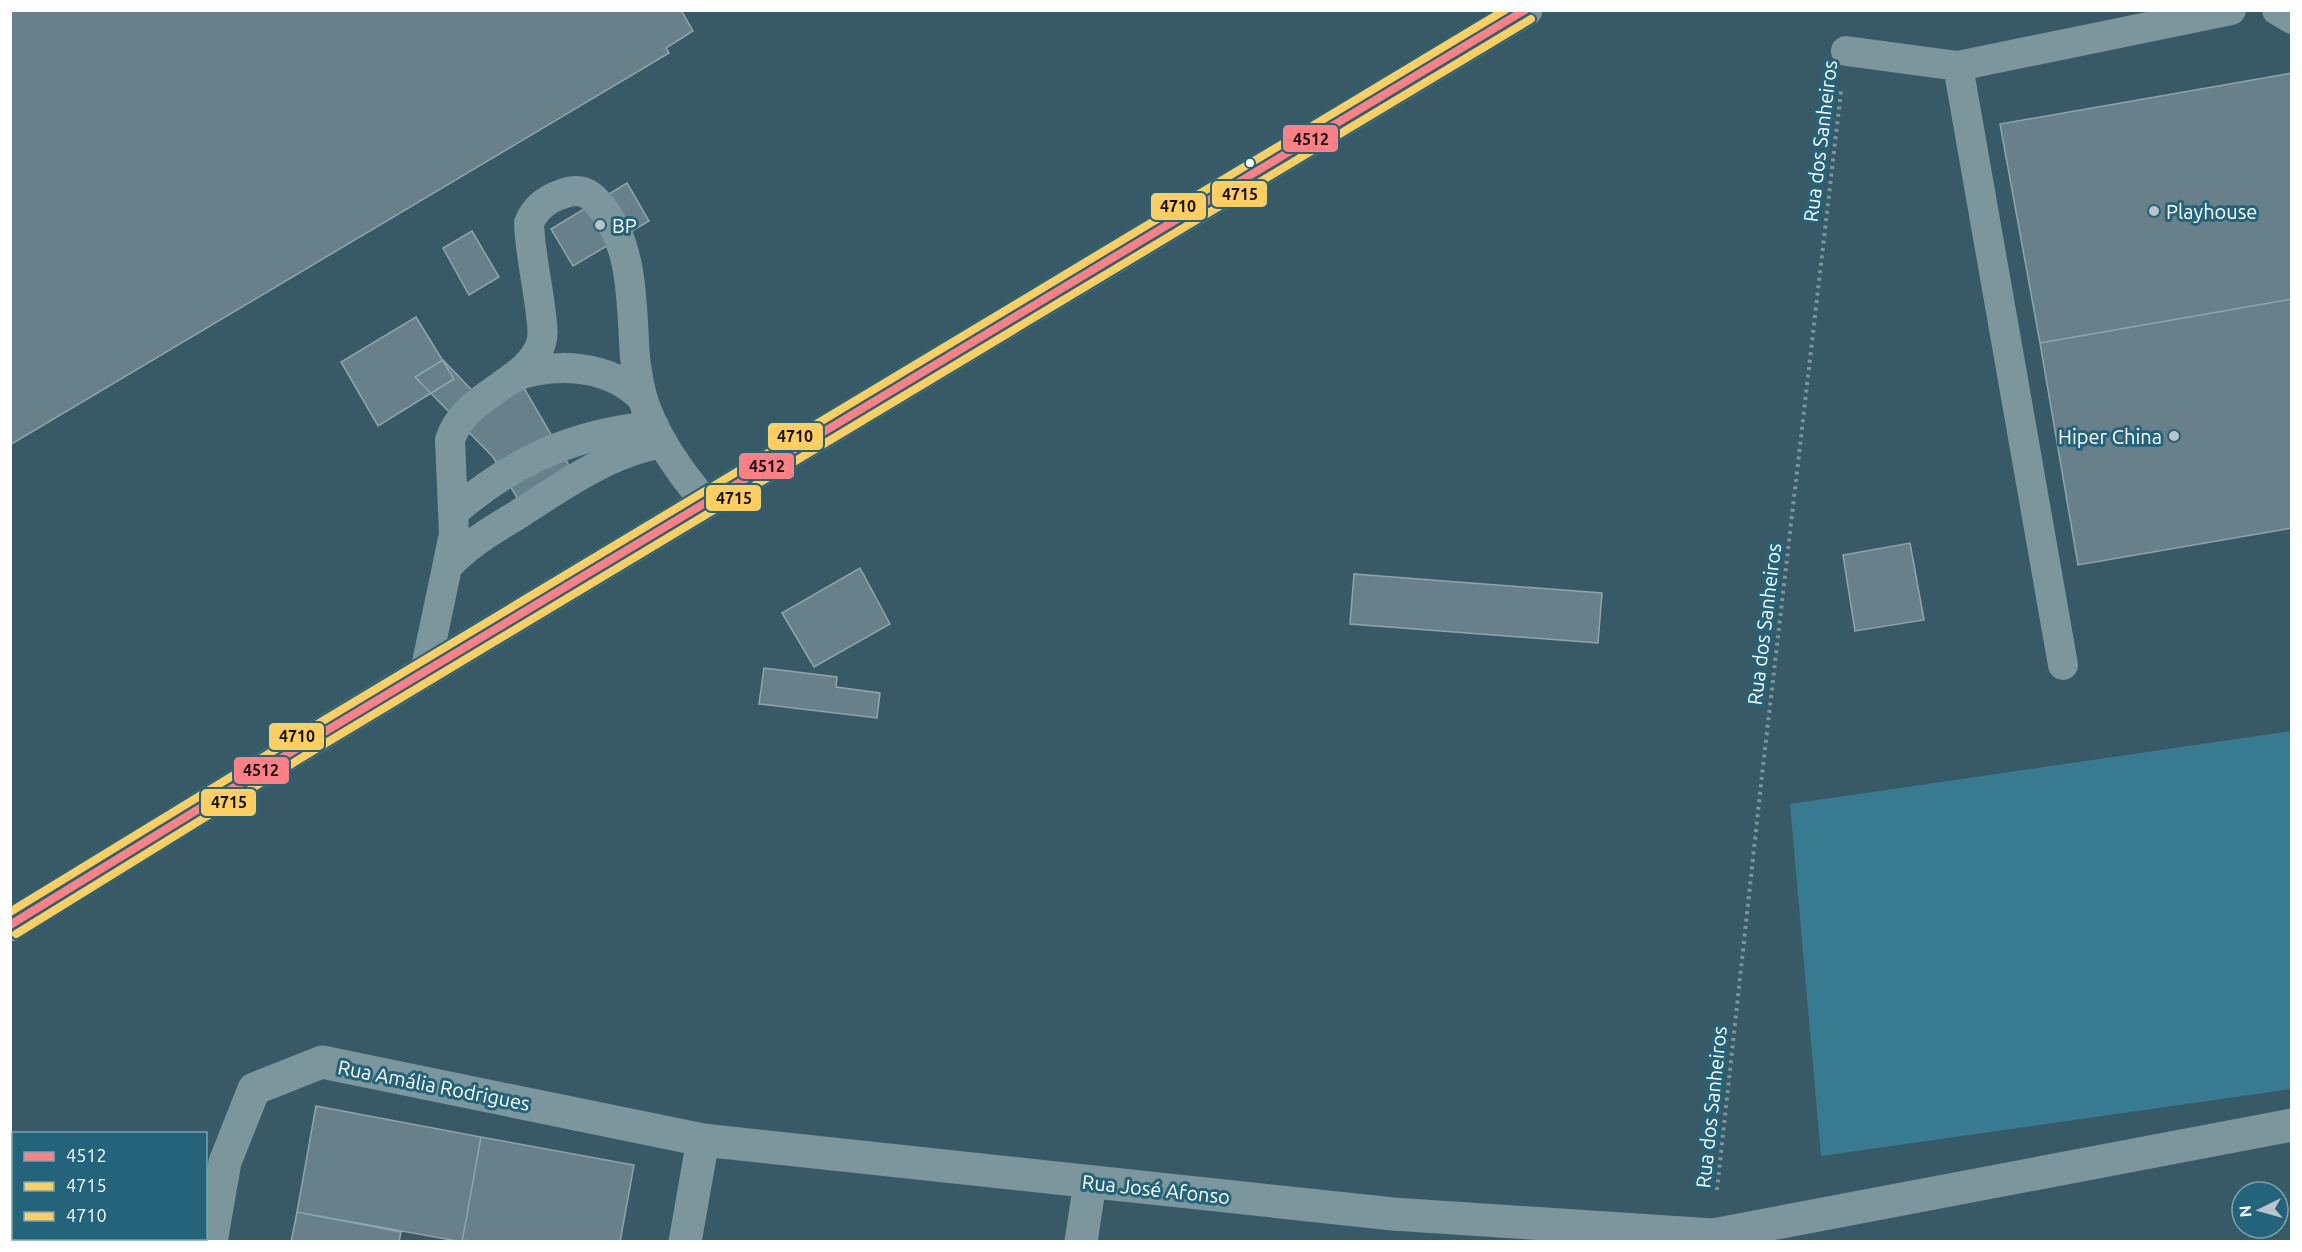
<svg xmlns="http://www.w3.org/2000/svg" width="2302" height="1252" viewBox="0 0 2302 1252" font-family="Ubuntu,sans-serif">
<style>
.green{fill:#387b90}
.building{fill:#688089;stroke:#8fa5ac;stroke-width:1.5}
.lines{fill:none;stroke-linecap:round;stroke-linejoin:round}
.path{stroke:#7c969d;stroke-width:4;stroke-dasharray:3 4.5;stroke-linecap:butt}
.service{stroke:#7c969d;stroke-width:30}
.minor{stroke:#7c969d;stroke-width:33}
.primary{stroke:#7c949c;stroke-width:33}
.bus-1-casing{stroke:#24647a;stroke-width:12}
.bus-2-casing{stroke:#24647a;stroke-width:12}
.bus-3-casing{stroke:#24647a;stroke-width:12}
.bus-1{stroke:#ff8084;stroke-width:8}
.bus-2{stroke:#fece61;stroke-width:8}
.bus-3{stroke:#fece61;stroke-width:8}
.bus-dot{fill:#fff;stroke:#24647a;stroke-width:2}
.poi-dot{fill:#b9c5c9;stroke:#24647a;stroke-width:2}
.labels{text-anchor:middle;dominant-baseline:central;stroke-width:6;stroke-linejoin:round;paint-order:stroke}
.street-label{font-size:20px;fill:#fff;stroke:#24647a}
.poi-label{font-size:20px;fill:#fff;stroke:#24647a;text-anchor:start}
.line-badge{stroke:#24647a;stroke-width:2}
.pale-badge-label{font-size:16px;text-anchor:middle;font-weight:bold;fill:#111}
</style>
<rect width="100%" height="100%" fill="#385a66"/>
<path class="green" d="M2291 731V1089L1821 1156 1790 804Z"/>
<path class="building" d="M10 10H681L693 31 666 48 669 53 10 445Z
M2292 73V299L2040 343 2000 124Z
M627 183 649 221 573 266 551 229Z
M472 231 499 277 469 295 443 248Z
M2292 299V528L2078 565 2040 343Z
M416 317 454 379 378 426 341 362Z
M443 360 489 408 524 388 581 486 529 518 493 457 415 377Z
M1910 543 1924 620 1855 631 1843 555Z
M860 568 890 624 814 667 782 613Z
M1354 574 1602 593 1598 643 1350 624Z
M764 668 837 677 836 687 880 693 877 718 759 704Z
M316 1106 481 1137 462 1242 297 1212Z
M481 1137 634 1165 620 1242H462Z
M297 1212 401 1232 399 1242H291Z"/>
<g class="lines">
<path class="path" d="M1717 1190 1762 775 1841 91"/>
<path class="service" d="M2277 10 2292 19
M1846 51 1958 66 2063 665
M1958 66 2231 10
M513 377C555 362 609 364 642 398
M454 512C514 460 576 433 654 426
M448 566C468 544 494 529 519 514 563 485 610 452 663 443
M425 672 454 534 450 440C464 394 529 383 541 343 544 334 542 324 541 315 538 285 530 254 529 223 535 208 547 199 562 194 577 188 588 191 598 203 635 245 631 305 635 357 637 375 640 394 647 411 660 444 683 476 706 503"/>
<path class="minor" d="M211 1242 225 1162 254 1089 322 1062 703 1140 1393 1214 1713 1235 2292 1125
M685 1242 703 1140
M1081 1242 1090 1182"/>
<path class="primary" d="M10 925 301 746 1526 10"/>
<defs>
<path id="bus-1" d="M10 925 301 746 1525 10"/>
<path id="bus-2" d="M16 934 306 755 1531 19"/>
<path id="bus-3" d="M10 912 296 737 1505 10"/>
</defs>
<use href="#bus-1" class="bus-1-casing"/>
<use href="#bus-2" class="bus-2-casing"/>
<use href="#bus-3" class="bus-3-casing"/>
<use href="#bus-1" class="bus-1"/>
<use href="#bus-2" class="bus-2"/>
<use href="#bus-3" class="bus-3"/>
</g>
<circle class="bus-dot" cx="1250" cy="163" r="5"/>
<g class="poi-dot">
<circle cx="2154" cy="211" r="6"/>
<circle cx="600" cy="225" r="6"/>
<circle cx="2174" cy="436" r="6"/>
</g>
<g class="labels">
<g class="street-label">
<text transform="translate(1820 141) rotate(-83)">Rua dos Sanheiros</text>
<text transform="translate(1764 624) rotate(-83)">Rua dos Sanheiros</text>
<text transform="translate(434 1085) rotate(11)">Rua Amália Rodrigues</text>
<text transform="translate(1711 1107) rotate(-84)">Rua dos Sanheiros</text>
<text transform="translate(1156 1189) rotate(6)">Rua José Afonso</text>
</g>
<g class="poi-label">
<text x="2166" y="211">Playhouse</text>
<text x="612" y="225">BP</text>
<text x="2162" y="436" text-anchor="end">Hiper China</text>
</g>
</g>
<g class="line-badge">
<rect x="1282" y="124" width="57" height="29" rx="6" fill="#ff8084"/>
<rect x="1211" y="180" width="57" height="28" rx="6" fill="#fece61"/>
<rect x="1150" y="192" width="57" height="29" rx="6" fill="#fece61"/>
<rect x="767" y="422" width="57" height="29" rx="6" fill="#fece61"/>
<rect x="738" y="452" width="57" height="28" rx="6" fill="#ff8084"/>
<rect x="705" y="484" width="57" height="28" rx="6" fill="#fece61"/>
<rect x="268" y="722" width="57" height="29" rx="6" fill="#fece61"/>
<rect x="233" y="756" width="57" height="29" rx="6" fill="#ff8084"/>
<rect x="200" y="788" width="57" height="29" rx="6" fill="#fece61"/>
</g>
<g class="pale-badge-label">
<text x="1311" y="145">4512</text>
<text x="1240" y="200">4715</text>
<text x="1178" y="212">4710</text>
<text x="795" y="442">4710</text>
<text x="767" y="472">4512</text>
<text x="734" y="504">4715</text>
<text x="297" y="742">4710</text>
<text x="261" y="776">4512</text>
<text x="229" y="808">4715</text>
</g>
<rect width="2302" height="1252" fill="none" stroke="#ffffff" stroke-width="24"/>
<rect x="12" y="1132" width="195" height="108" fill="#24647a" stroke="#7ca2af" stroke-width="1.5"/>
<rect x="24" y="1152" width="30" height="9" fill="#ff8084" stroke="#7ca2af" stroke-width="1.5"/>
<text x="66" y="1162" font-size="18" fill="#ffffff">4512</text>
<rect x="24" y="1182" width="30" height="9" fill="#fece61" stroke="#7ca2af" stroke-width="1.5"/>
<text x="66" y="1192" font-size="18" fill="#ffffff">4715</text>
<rect x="24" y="1212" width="30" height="9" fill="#fece61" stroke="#7ca2af" stroke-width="1.5"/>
<text x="66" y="1222" font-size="18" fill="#ffffff">4710</text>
<g transform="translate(2260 1210) rotate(265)"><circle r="28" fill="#24647a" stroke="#7ca2af" stroke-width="1.5"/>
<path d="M0-4.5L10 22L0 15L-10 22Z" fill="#b9c5c9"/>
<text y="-9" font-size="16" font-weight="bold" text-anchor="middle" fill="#ffffff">N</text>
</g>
</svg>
